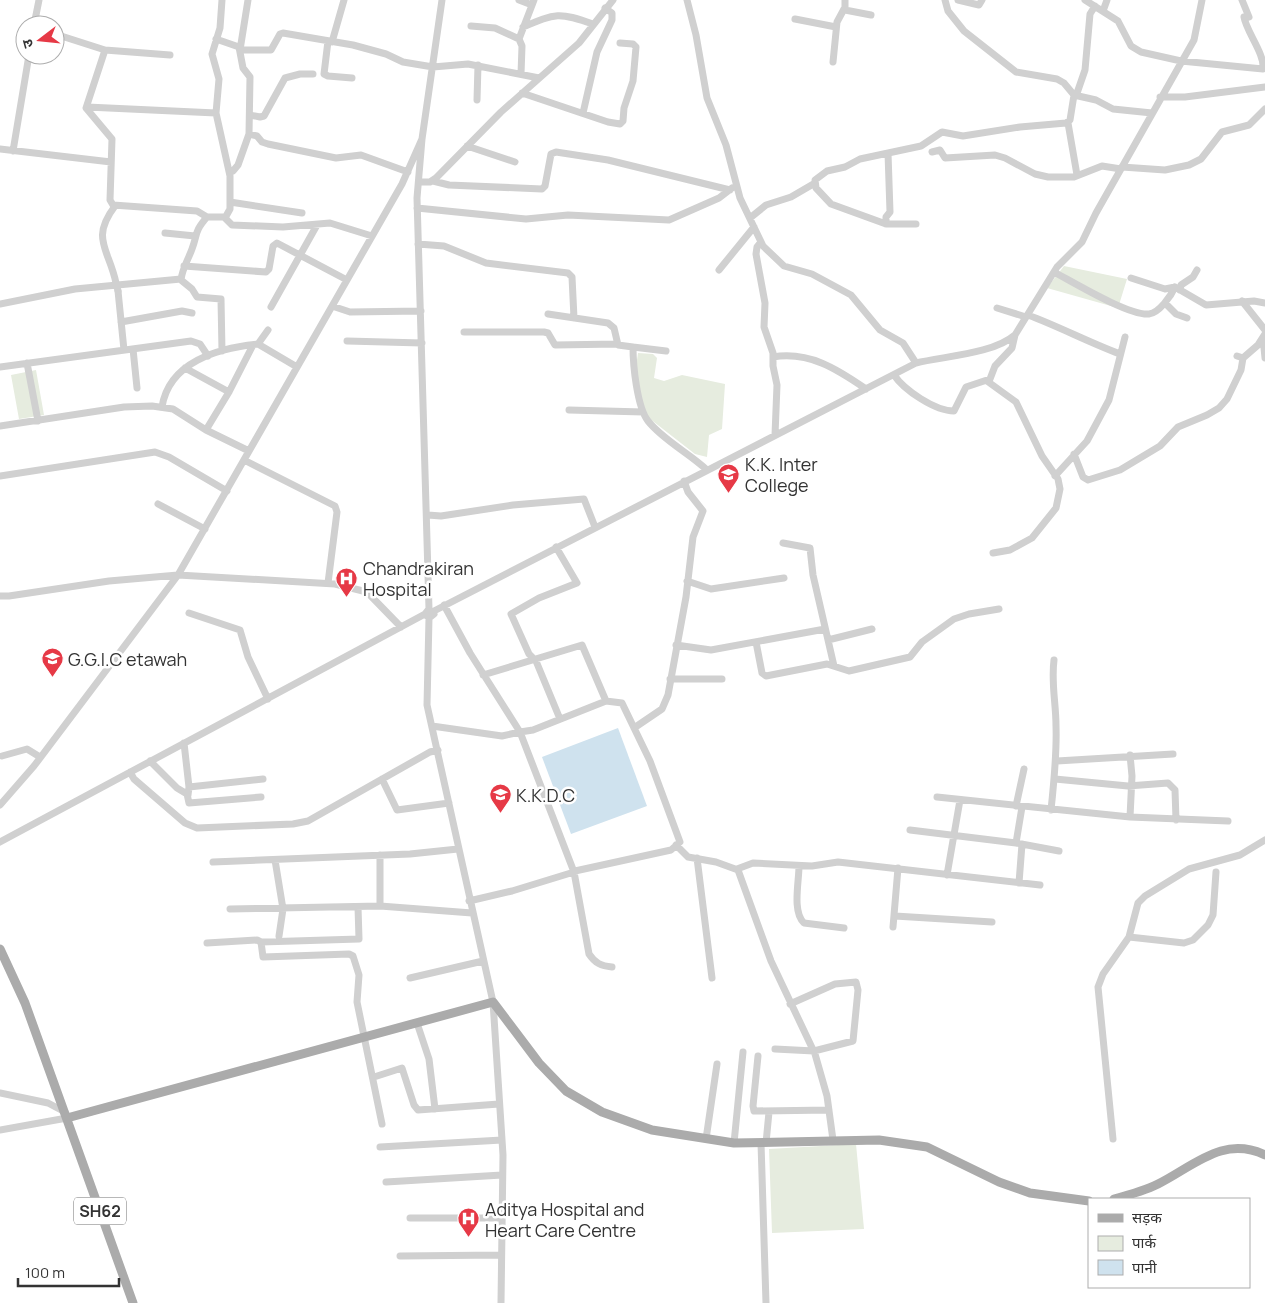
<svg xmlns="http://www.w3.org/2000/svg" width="1265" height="1303" viewBox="0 0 1265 1303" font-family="Manrope,'Noto Sans Devanagari',sans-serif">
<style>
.green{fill:#e6ecdf}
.water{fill:#cfe2ee}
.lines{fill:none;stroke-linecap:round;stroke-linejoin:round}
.minor{stroke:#d0d0d0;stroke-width:7}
.major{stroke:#ababab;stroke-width:9}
.minor-bridge{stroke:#d0d0d0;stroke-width:7}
.labels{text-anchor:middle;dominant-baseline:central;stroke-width:5;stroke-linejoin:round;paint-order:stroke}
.shield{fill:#fff;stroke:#707070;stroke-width:1}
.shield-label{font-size:16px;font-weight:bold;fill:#333}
.poi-label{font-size:18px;fill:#333;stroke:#fff;text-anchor:start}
</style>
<rect width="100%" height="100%" fill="#fff"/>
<path class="green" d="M1064 266 1127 279 1118 308 1047 288Z
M638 353 653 354 657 358 654 378 664 381 682 375 725 384 722 429 709 435 707 457 695 454 645 415 635 374Z
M36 370 44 415 19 419 11 375Z
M856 1144 864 1229 772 1233 769 1149Z"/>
<path class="water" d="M618 728 647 806 571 834 542 757Z"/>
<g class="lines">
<path class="minor" d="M222 0 220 28 212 54 219 79 216 113 230 176V209L225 218
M248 0 240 50H271L280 34 283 33 353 45 386 54 403 62 433 67 468 64 539 78
M519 0 532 5
M687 0 696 35 707 98 726 145 740 198 763 246 784 266 812 274 851 295 880 330 903 343 916 363
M845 0V10L871 15
M945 0 948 11 964 31 1016 72 1057 79 1064 83 1074 95 1096 100 1113 109 1152 113
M958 0 979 5 982 0
M1085 0 1118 21 1131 46 1141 52 1181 61 1263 69C1265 54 1246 31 1244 17
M1242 0 1249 17
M1103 11 1107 0
M795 19 836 27
M34 25 39 0
M471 26 495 28 519 39 522 46 521 74
M523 27C556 13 559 12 593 24
M55 34 105 50 86 108 112 139 110 200 113 205 197 211 207 217H224L232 225 283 227 330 223 372 236
M216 39 239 47 243 68 250 77 249 134 257 136 262 142 268 144 336 158 361 155 408 172
M519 39 534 0
M328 41 324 74 328 76 352 78
M332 42 344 0
M105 50 170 55
M833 62 837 22 844 9
M522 93 608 122 620 124 623 121 624 108 633 81 636 47 633 44 620 43
M1076 96 1085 70 1090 14 1095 6
M1160 97H1185L1265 87
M477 100 478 65
M87 107 216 113
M583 113 597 52 612 20V13L605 8
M250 115 260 117 264 116 285 78 300 74H313
M1068 123 1077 175
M467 146 515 162
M0 149 111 162
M13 151 29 55
M932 152 940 150 945 158 995 155 1005 158 1035 174 1048 177H1074L1102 166 1121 169
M1122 167 1165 170 1189 165 1201 159 1222 132 1249 125 1265 109
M233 171 238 165 249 134
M433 181 449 185 542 189 545 186 551 154 556 152 608 160 730 190
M419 182H430L436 178 501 112 579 43 613 0
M230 202 302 213
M115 206C90 239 109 249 116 283
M417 208 526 219 568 215 669 220 719 198 732 188
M207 217C194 232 198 233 192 249 188 260 182 269 181 280L192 289 197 297 221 299 222 351
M750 218 766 205 791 197 815 183
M886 224V217L890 212 888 153
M916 224H886L831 204 816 188 815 180 827 171 845 167 860 159 921 146 942 132 963 136 1020 127 1066 123 1070 120 1074 95
M165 233 195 236
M761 242 757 247 756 254 765 303 764 327 773 353V366L777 385 775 435
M418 244 444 246 486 263 568 273 572 277 574 318
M184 266 266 272 269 269 273 246 277 243 347 280
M719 270 754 227
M1054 272C1073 282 1129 316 1149 314 1159 313 1171 296 1175 287
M1131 278 1165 289 1175 287 1206 305 1254 301 1265 303
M1180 290 1181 285 1193 277 1197 270
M118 291 124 350
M1242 301 1265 330
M1165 303 1176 314 1187 318
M0 304 75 289 181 279
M332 306 350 312 421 311
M271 307 317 225
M997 308 1026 317
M548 314 608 323 614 328 618 345 633 347
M1028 315C1060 327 1088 342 1120 354
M121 322 182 311 192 313
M464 332H544L548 333 555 345 617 344
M1263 338 1265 358
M347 341 422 343
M258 344 268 330
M133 349 137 388
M666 351 633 347C633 365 637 407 648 421 663 440 689 453 707 470
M1237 356 1243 358 1258 345 1265 334
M773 357C809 351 837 369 866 389
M27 363 38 421
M0 367 191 341 200 344 208 356
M185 368 229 392 206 430
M894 375C904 390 935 411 954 411L966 387 990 379 995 366 1012 348 1015 335
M987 381 1016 402 1042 456 1058 479 1060 489 1056 508 1032 538 1010 550 993 553
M229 392 253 345
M162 407C169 362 218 348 258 344L297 367
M569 410 643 412
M0 426 124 407 152 406 173 409 206 430 249 451
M1074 454 1083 477 1088 480 1120 470 1160 446 1178 427 1207 415 1219 408 1227 399 1241 370 1243 358
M244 460 335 506 337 512 328 583
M0 476 155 452 169 457 227 491
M1055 476 1087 441 1109 400 1125 337
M158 504 205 529
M428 515 441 516 513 505 584 499 595 527
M783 543 810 548 813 575 834 666
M556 547 577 583 539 598 511 614 529 654 536 661 560 719
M687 581 711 589 784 578
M0 596H9L109 581 178 575 335 584 367 592 401 627
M429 609 417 198 422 139 442 0
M434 611 916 363C945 356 993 354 1015 335L1057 267 1082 242 1096 213 1194 40 1202 0
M189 613 240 630 248 657 268 699
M429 618 434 614 429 609 425 614 429 618 427 705 493 1002 503 1155 501 1303
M828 640 872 629
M756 642 762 673 766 676 827 664 849 671 910 657 922 642 954 619 969 614 999 609
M676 645 711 650 825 629
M483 675 582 645 606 701
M670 679H722
M432 726 502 736 520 732 470 653 444 605
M634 728 662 709 668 695 686 597 693 537 703 511 688 492 684 481
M184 743 189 787
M1130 755 1132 776 1130 817
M2 756 27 749 40 757
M150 761 177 788 187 794 189 803 261 797
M1057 761 1173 754
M130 772 134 779 185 823 197 828 293 824 308 821 430 752 438 750
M382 779 397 810 449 803
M1055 779 1128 786 1168 783 1175 790 1176 820
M188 795 189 787 263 779
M937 797 1130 817 1228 821
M0 805 34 766 178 575 402 184 422 139
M1016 806 1024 769
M1051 810C1054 782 1057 754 1056 726 1056 703 1051 683 1054 660
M910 830 1016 843 1059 851
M0 842 425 614
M1016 843 1022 807
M676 845 688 857 716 862 738 870 771 961 815 1054 827 1096 833 1140
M697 858 712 978
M275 860 283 909 279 936
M213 862 410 854 458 849
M799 866C799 882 792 912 804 923L844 928
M737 869 753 863 812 866 838 862 1040 885
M947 875 960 800
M1019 883 1022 844
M469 901 512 891 574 872 575 871 671 850 680 842 650 761 622 703 606 701 533 730 520 732 574 872 589 954C595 963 601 966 612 967
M380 906 472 913
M230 909 380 906V855
M895 916 992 922
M893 927 898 868
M1129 937 1184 943 1193 940 1208 925 1213 915 1216 872
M261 942 359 939 358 907
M207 943 257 940 261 942 263 957 349 954 353 956 359 975 357 1002 382 1124
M410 978 483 961
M417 1023 429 1059 435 1109
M775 1049 814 1051 853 1041 858 990 856 982 835 984 790 1004
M758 1056 753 1106 754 1111 829 1110
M374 1077 402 1068 414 1105 418 1110 499 1104
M0 1093 48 1103 65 1112
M0 1130 67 1118
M706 1139 717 1064
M1113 1139 1098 987 1103 974 1129 937 1138 903 1145 896 1189 869 1240 855 1265 840
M734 1143 743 1052
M761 1143 766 1303
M766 1143 769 1112
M380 1147 502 1140
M386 1182 502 1175
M410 1218H502
M400 1256 501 1255"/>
<path class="major" d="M0 949 25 1003 133 1303
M67 1118 493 1002 539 1063 566 1091 602 1112 652 1130 734 1143 879 1140 927 1147 999 1182 1030 1193 1089 1201
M1114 1199C1129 1195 1144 1191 1158 1184 1194 1166 1223 1135 1265 1155"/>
<path class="minor-bridge" d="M116 283 118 291"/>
</g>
<defs>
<symbol id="school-pin" viewBox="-11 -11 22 30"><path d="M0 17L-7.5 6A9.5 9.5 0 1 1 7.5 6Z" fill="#e63946" stroke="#fff"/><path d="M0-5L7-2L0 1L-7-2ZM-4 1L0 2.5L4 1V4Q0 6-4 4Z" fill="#fff"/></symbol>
<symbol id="hospital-pin" viewBox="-11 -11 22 30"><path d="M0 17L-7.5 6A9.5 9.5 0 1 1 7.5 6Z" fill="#e63946" stroke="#fff"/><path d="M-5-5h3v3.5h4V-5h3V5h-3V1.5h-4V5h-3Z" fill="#fff"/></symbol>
<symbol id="university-pin" viewBox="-11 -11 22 30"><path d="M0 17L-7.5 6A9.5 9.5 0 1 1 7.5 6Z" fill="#e63946" stroke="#fff"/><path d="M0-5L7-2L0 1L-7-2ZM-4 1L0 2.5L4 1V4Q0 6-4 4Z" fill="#fff"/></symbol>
</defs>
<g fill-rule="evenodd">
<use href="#school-pin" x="716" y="462" width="25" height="34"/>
<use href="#hospital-pin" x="334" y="566" width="25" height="34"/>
<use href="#school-pin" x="40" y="646" width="25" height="34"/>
<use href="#university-pin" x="488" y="782" width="25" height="34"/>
<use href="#hospital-pin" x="456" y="1206" width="25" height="34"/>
</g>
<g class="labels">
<rect class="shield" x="74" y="1197.5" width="52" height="27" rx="4"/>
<g class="shield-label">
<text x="100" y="1211">SH62</text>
</g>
<g class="poi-label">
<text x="745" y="464">K.K. Inter<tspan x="745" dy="21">College</tspan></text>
<text x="363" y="568">Chandrakiran<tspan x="363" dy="21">Hospital</tspan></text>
<text x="68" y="659">G.G.I.C etawah</text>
<text x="516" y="795">K.K.D.C</text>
<text x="485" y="1209">Aditya Hospital and<tspan x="485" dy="21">Heart Care Centre</tspan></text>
</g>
</g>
<rect x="1088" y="1198" width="162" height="90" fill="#ffffff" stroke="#adadad"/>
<rect x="1098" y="1214" width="25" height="8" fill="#ababab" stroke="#adadad"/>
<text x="1132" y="1223" font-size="15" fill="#333333">सड़क</text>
<rect x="1098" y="1236" width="25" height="15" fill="#e6ecdf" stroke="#adadad"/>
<text x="1132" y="1248" font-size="15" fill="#333333">पार्क</text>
<rect x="1098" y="1260" width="25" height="15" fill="#cfe2ee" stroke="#adadad"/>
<text x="1132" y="1273" font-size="15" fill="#333333">पानी</text>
<g transform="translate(40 40) rotate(254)"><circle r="24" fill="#ffffff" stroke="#adadad"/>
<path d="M0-4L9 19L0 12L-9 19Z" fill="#e63946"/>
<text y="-8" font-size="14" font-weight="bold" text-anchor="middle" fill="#333333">उ</text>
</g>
<path d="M18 1278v8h101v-8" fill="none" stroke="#333333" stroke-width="2.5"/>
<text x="25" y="1278" font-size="15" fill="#333333" stroke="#ffffff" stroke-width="4" paint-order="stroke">100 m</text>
</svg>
